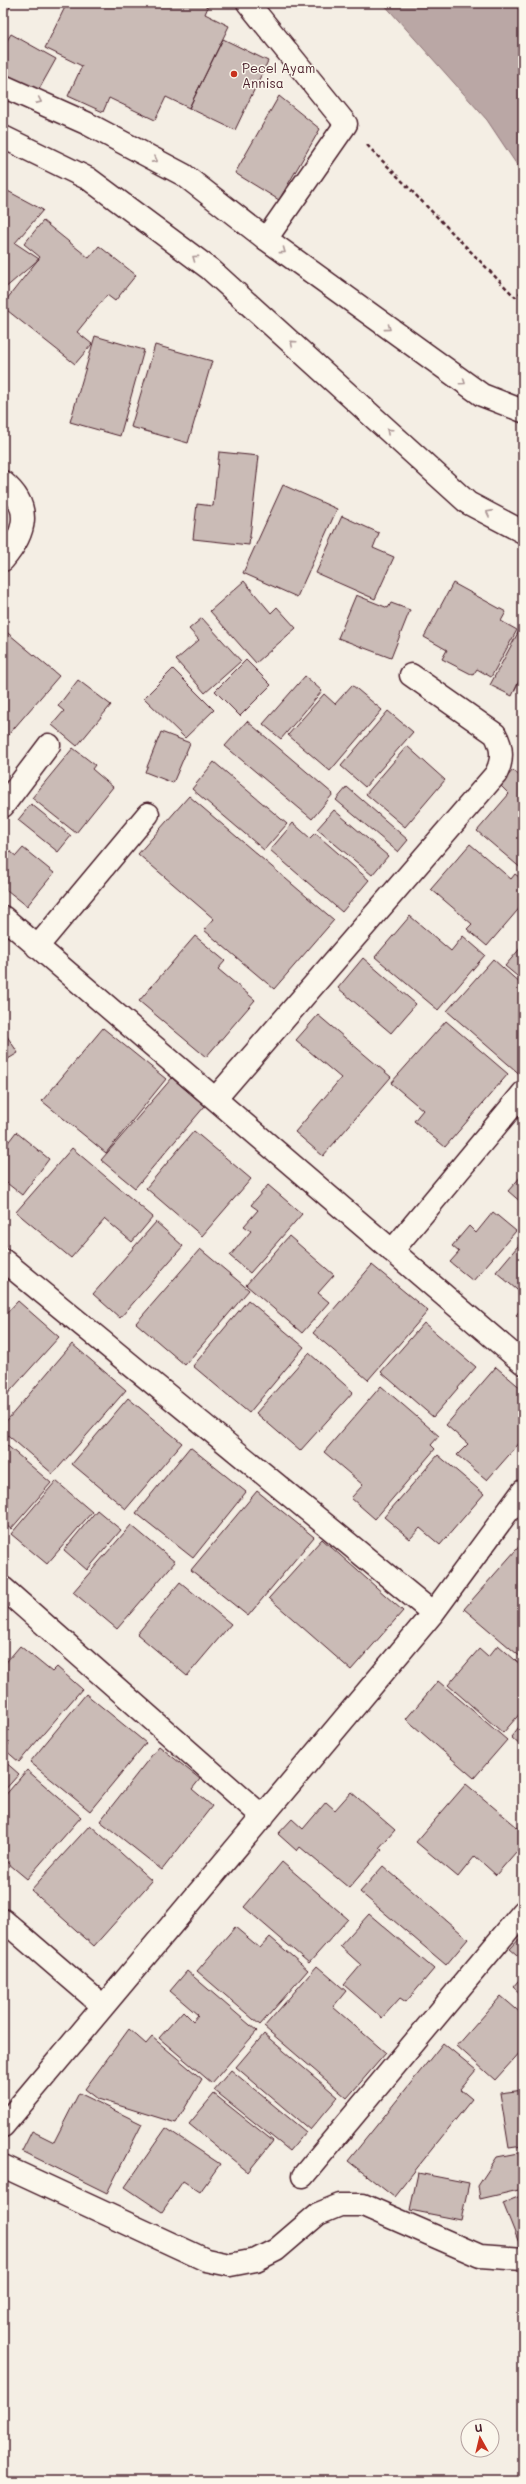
<svg xmlns="http://www.w3.org/2000/svg" width="526" height="2484" viewBox="0 0 526 2484" font-family="Mali,sans-serif">
<style>
.water{fill:#baa7a5;stroke:#8d7174}
.building{fill:#cabbb6;stroke:#4a1f2b}
.lines{fill:none;stroke-linecap:round;stroke-linejoin:round}
.street-casing{stroke:#4a1f2b;stroke-width:25}
.secondary-casing{stroke:#4a1f2b;stroke-width:25}
.primary-casing{stroke:#4a1f2b;stroke-width:25}
.path{stroke:#4a1f2b;stroke-width:2.5;stroke-dasharray:4 3;stroke-linecap:butt}
.street{stroke:#fbf7ec;stroke-width:22}
.secondary{stroke:#fbf7ec;stroke-width:22}
.primary{stroke:#fbf7ec;stroke-width:22}
.oneway{stroke:#ab9695}
.poi-dot{fill:#c8321e;stroke:#fbf7ec;stroke-width:1.5}
.labels{text-anchor:middle;dominant-baseline:central;stroke-width:3;stroke-linejoin:round;paint-order:stroke}
.poi-label{font-size:13px;fill:#4a1f2b;stroke:#fbf7ec;text-anchor:start}
</style>
<rect width="100%" height="100%" fill="#f4eee4"/>
<filter id="ink" filterUnits="userSpaceOnUse"><feTurbulence type="fractalNoise" baseFrequency=".025" numOctaves="2"/><feDisplacementMap in="SourceGraphic" scale="8" xChannelSelector="R" yChannelSelector="G"/><feConvolveMatrix kernelMatrix="1 2 1 2 8 2 1 2 1" color-interpolation-filters="sRGB"/></filter>
<g filter="url(#ink)">
<path class="water" d="M383 3H523V174L487 120Z"/>
<path class="building" d="M3 3H11L3 23Z
M67 3H199L208 7 205 14 229 26 189 108 166 97 155 120 109 98 103 112 68 96 82 66 45 48Z
M11 34 56 59 37 93 3 78V47Z
M223 39 268 61 235 130 189 108Z
M279 96 320 129 279 200 235 173Z
M4 189 43 210 15 243 39 259 3 290Z
M43 221 89 258 99 246 136 275 115 301 107 295 77 332 92 344 75 364 3 307V304L40 257 24 244Z
M95 336 144 350 120 436 70 422Z
M155 345 212 361 188 443 131 427Z
M219 452 259 456 249 545 193 539 197 504 213 506Z
M283 485 337 509 297 597 243 573Z
M342 516 379 533 373 548 394 557 375 599 316 573Z
M244 581 271 613 277 607 296 628 256 663 210 611Z
M453 583 506 612 501 621 517 630 491 677 477 669 473 675 442 659 447 650 424 637Z
M356 595 388 608 391 603 410 610 391 658 338 638Z
M202 618 241 661 205 693 176 660 199 640 189 629Z
M3 629 59 676 3 741Z
M520 629 523 631V683L519 681 512 696 490 685Z
M246 660 271 685 240 716 215 691Z
M173 669 214 710 185 738 144 698Z
M305 676 322 691 281 739 263 724Z
M78 680 111 705 77 746 52 725 64 711 58 706Z
M352 685 382 710 330 771 288 735 324 694 335 704Z
M388 711 413 732 365 787 341 766Z
M247 721 333 794 312 819 225 746Z
M161 732 190 743 173 783 145 772Z
M407 746 445 780 405 827 366 794Z
M73 748 95 765 92 769 113 787 76 833 32 798Z
M214 762 287 824 264 850 192 789Z
M513 770 523 779V870L477 831 509 794 500 785Z
M347 787 408 840 398 852 336 800Z
M189 796 334 920 274 989 204 930 214 919 138 854Z
M31 804 71 836 58 852 18 820Z
M334 810 388 856 372 875 317 829Z
M293 823 310 838 315 833 369 880 342 912 270 850Z
M470 844 511 879 515 874 523 880V904L487 946 467 929 472 924 431 889Z
M3 846 16 856 23 848 54 873 27 906 3 887Z
M410 916 451 951 463 936 485 955 438 1010 375 957Z
M195 936 225 961 218 969 255 1000 206 1057 139 1001Z
M523 945V981L505 966Z
M363 958 416 1004 391 1033 338 988Z
M493 959 523 986V1077L447 1011Z
M318 1015 391 1077 323 1156 295 1132 341 1078 296 1040Z
M446 1021 508 1074 445 1147 414 1121 423 1110 391 1083Z
M103 1028 166 1079 106 1153 42 1101Z
M3 1030 18 1053 3 1062Z
M172 1078 205 1106 135 1188 101 1160Z
M194 1131 251 1179 202 1236 146 1188Z
M16 1132 49 1159 22 1195 3 1180V1149Z
M72 1148 153 1217 132 1242 105 1219 71 1258 16 1212Z
M523 1174V1204L508 1191Z
M268 1185 302 1214 250 1273 230 1256 251 1231 244 1226 258 1210 251 1205Z
M493 1212 516 1231 473 1281 450 1262 459 1252 452 1246 469 1226 476 1233Z
M156 1222 183 1246 120 1318 93 1294Z
M289 1236 334 1275 318 1293 329 1302 302 1333 246 1285Z
M523 1240V1295L496 1272Z
M200 1249 249 1290 185 1365 136 1323Z
M372 1265 428 1311 368 1380 313 1333Z
M248 1300 304 1347 249 1413 193 1366Z
M18 1301 59 1337 3 1399V1317Z
M523 1307V1321L516 1315Z
M424 1323 476 1367 433 1417 381 1372Z
M72 1344 126 1390 53 1474 3 1431V1425Z
M309 1353 353 1392 300 1451 256 1413Z
M496 1367 523 1390V1439L487 1480 457 1455 468 1444 446 1425Z
M381 1386 439 1436 431 1445 435 1449 375 1519 351 1498 363 1485 324 1452Z
M128 1398 182 1443 126 1509 72 1464Z
M3 1442 51 1483 11 1529 3 1523Z
M190 1447 246 1492 193 1558 136 1513Z
M438 1455 484 1494 440 1545 420 1528 410 1539 384 1517Z
M56 1481 92 1512 47 1564 11 1534Z
M257 1491 314 1537 248 1616 191 1570Z
M97 1510 121 1530 87 1570 64 1550Z
M131 1525 175 1562 117 1629 73 1592Z
M322 1539 403 1611 351 1670 269 1598Z
M523 1542V1659L464 1609Z
M180 1582 231 1624 187 1676 137 1634Z
M498 1645 523 1667V1710L503 1733 448 1685 479 1649 488 1657Z
M20 1646 52 1672 57 1667 82 1689 19 1762 4 1749 9 1744 3 1740V1666Z
M438 1681 507 1740 474 1778 406 1719Z
M86 1694 146 1743 90 1811 30 1762Z
M523 1722V1748L511 1737Z
M159 1746 200 1779 192 1789 212 1806 162 1870 100 1821Z
M3 1760 19 1774 3 1792Z
M27 1770 81 1817 27 1879 3 1859V1798Z
M466 1784 523 1832V1844L496 1875 475 1856 458 1877 416 1842Z
M351 1792 395 1830 379 1848 382 1850 349 1888 300 1847 297 1851 278 1834 292 1819 303 1829 326 1802 335 1810Z
M90 1825 152 1881 94 1946 31 1890Z
M282 1862 348 1919 309 1963 244 1907Z
M383 1866 468 1939 446 1965 360 1892Z
M369 1914 434 1969 406 2002 400 1998 382 2018 344 1985 361 1965 340 1946Z
M235 1927 260 1948 270 1937 308 1970 260 2025 197 1971Z
M523 1935V1960L510 1949Z
M317 1966 346 1991 333 2007 386 2053 347 2098 264 2027Z
M187 1971 257 2031 212 2083 159 2038 183 2011 193 2021 198 2015 170 1991Z
M523 1975V1996L513 1987Z
M501 1996 523 2015V2049L495 2080 457 2046Z
M129 2029 146 2044 152 2037 202 2079 176 2123 98 2099 85 2089Z
M264 2034 338 2097 310 2130 236 2067Z
M443 2043 476 2070 460 2089 472 2099 394 2197 348 2161Z
M231 2070 306 2132 290 2151 214 2090Z
M523 2090V2146L509 2148 500 2093Z
M79 2093 142 2124 107 2193 22 2151 32 2131 54 2142Z
M214 2094 273 2141 248 2172 189 2124Z
M166 2128 220 2164 200 2192 183 2181 162 2212 125 2187Z
M523 2152V2189L480 2199 478 2186 497 2157Z
M418 2173 469 2183 461 2220 410 2210Z
M523 2195V2253L503 2203Z"/>
<g class="lines">
<defs>
<path id="street" d="M3 482C33 507 26 533 3 560
M3 806 49 745
M3 917 523 1363
M37 947 148 814
M216 1098 496 774C503 760 503 748 495 734L411 675
M392 1251 523 1093
M3 1260 433 1613
M3 1588 263 1817
M3 1920 103 2006
M3 2126 433 1613 523 1491
M3 2166 206 2260 230 2265 256 2260 276 2250 318 2214 340 2205H363L480 2256 523 2259
M303 2176 523 1912"/>
<path id="secondary" d="M248 3 346 124 266 239"/>
<path id="primary" d="M3 86 86 123 184 175 266 239 482 395 523 411
M3 137 89 179 210 269 468 503 523 532"/>
</defs>
<use href="#street" class="street-casing"/>
<use href="#secondary" class="secondary-casing"/>
<use href="#primary" class="primary-casing"/>
<path class="path" d="M367 145 515 297 523 291"/>
<use href="#street" class="street"/>
<use href="#secondary" class="secondary"/>
<use href="#primary" class="primary"/>
</g>
<defs><path id="oneway-chevron" d="M-2-3.5L2.5 0L-2 3.5" fill="none" stroke-width="1.6" stroke-linecap="round" stroke-linejoin="round"/></defs>
<g class="oneway">
<use href="#oneway-chevron" transform="translate(39 101) rotate(24)"/>
<use href="#oneway-chevron" transform="translate(155 160) rotate(28)"/>
<use href="#oneway-chevron" transform="translate(283 251) rotate(36)"/>
<use href="#oneway-chevron" transform="translate(195 258) rotate(-144)"/>
<use href="#oneway-chevron" transform="translate(388 328) rotate(36)"/>
<use href="#oneway-chevron" transform="translate(293 343) rotate(-138)"/>
<use href="#oneway-chevron" transform="translate(463 382) rotate(35)"/>
<use href="#oneway-chevron" transform="translate(389 431) rotate(-138)"/>
<use href="#oneway-chevron" transform="translate(489 513) rotate(-152)"/>
</g>
</g>
<circle class="poi-dot" cx="234" cy="74" r="4"/>
<g class="labels">
<g class="poi-label">
<text x="242" y="67">Pecel Ayam<tspan x="242" dy="15">Annisa</tspan></text>
</g>
</g>
<rect width="526" height="2484" fill="none" stroke="#fbf7ec" stroke-width="16"/>
<rect x="8" y="8" width="510" height="2468" fill="none" stroke="#4a1f2b" stroke-width="1.5" filter="url(#ink)"/>
<g transform="translate(480 2438) rotate(352)"><circle r="19" fill="#fbf7ec" stroke="#b4a19f"/>
<path d="M0-3L7 15L0 10L-7 15Z" fill="#c8321e"/>
<text y="-6" font-size="11" font-weight="bold" text-anchor="middle" fill="#4a1f2b">U</text>
</g>
</svg>
